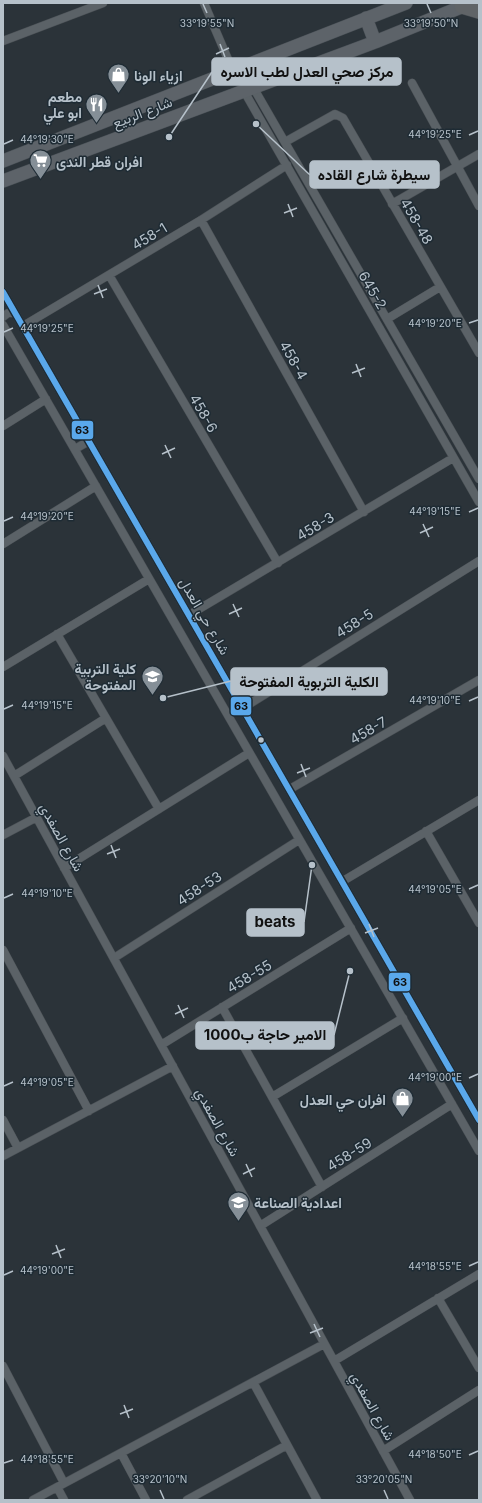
<svg xmlns="http://www.w3.org/2000/svg" width="482" height="1503" viewBox="0 0 482 1503" font-family="Inter,Vazirmatn,sans-serif">
<style>
.lines{fill:none;stroke-linecap:round;stroke-linejoin:round}
.street-casing{stroke:#494f54;stroke-width:9}
.primary-casing{stroke:#495056;stroke-width:14}
.highway-casing{stroke:#484f55;stroke-width:16}
.street{stroke:#5b6267;stroke-width:8}
.primary{stroke:#5d6369;stroke-width:13}
.highway{stroke:#606467;stroke-width:15}
.bus-1-casing{stroke:#1e2b34;stroke-width:9}
.bus-1{stroke:#5aa8eb;stroke-width:6}
.ticks{fill:none;stroke:#b6c1ca;stroke-width:1.5}
.bus-dot{fill:#b6c1ca;stroke:#1e2b34;stroke-width:1.5}
.labels{text-anchor:middle;dominant-baseline:central;stroke-width:3;stroke-linejoin:round;paint-order:stroke}
.poi-label{font-size:14px;font-weight:bold;fill:#b6c1ca;stroke:#1e2b34;text-anchor:start}
.street-label{font-size:14px;fill:#b6c1ca;stroke:#1e2b34}
.ticks-label{font-size:10px;text-anchor:middle;fill:#b6c1ca;stroke:#1e2b34;stroke-width:3;stroke-linejoin:round;paint-order:stroke}
.leader{fill:none;stroke:#b6c1ca;stroke-width:1.5}
.callout-dot{fill:#b6c1ca;stroke:#1e2b34;stroke-width:1.5}
.callout{fill:#b6c1ca;stroke:#b6c1ca;stroke-width:1.5}
.callout-label{font-size:15px;text-anchor:middle;font-weight:bold;fill:#111}
.line-badge{stroke:#1e2b34;stroke-width:1.5}
.pale-badge-label{font-size:11px;text-anchor:middle;font-weight:bold;fill:#111}
</style>
<rect width="100%" height="100%" fill="#2b3339"/>
<g class="lines">
<defs>
<path id="street" d="M204 3 233 71
M3 41 103 3
M412 83 479 206
M253 87 479 479
M244 91 479 502
M285 142 335 114 343 118 479 353
M392 204 479 154
M201 220 364 512
M109 275 278 563
M3 292 479 1120
M3 317 8 313H15
M387 319 440 287
M3 325 479 1151
M23 326 201 220 287 165
M3 426 46 399
M75 449 89 441
M3 544 96 486
M189 615 453 458
M57 634 159 809
M3 667 149 579
M243 708 479 561
M3 756 410 1500
M14 776 106 718
M290 789 479 680
M426 831 479 923
M3 835 37 817
M64 868 249 753
M343 881 479 800
M3 950 89 1111
M114 958 299 840
M222 1007 322 1187
M161 1045 351 928
M272 1097 403 1018
M3 1120 18 1148
M3 1156 173 1066
M260 1226 452 1104
M438 1298 479 1368
M334 1361 479 1274
M3 1366 64 1483
M253 1382 317 1500
M383 1451 479 1390
M121 1453 146 1500
M57 1487 64 1500
M33 1500 324 1344
M187 1500 287 1445"/>
<path id="primary" d="M366 18 375 42
M3 161 406 3
M3 181 375 42 471 3"/>
<path id="highway" d="M462 6 479 11"/>
</defs>
<use href="#street" class="street-casing"/>
<use href="#primary" class="primary-casing"/>
<use href="#highway" class="highway-casing"/>
<use href="#street" class="street"/>
<use href="#primary" class="primary"/>
<use href="#highway" class="highway"/>
<defs>
<path id="bus-1" d="M3 292 479 1120"/>
</defs>
<use href="#bus-1" class="bus-1-casing"/>
<use href="#bus-1" class="bus-1"/>
</g>
<path class="ticks" d="M203 4 207 13M427 4 431 13M220 44 225 57M216 54 229 48M469 135 478 131M4 144 13 140M288 204 293 217M284 213 297 208M98 285 103 298M94 294 107 289M469 323 478 320M4 332 13 328M356 364 361 377M352 373 365 368M165 445 171 458M162 454 175 448M469 512 478 508M4 521 13 517M423 524 429 537M420 533 433 527M233 604 239 617M229 614 242 608M469 701 478 697M4 709 13 705M301 764 306 777M297 773 310 768M111 845 116 858M107 854 120 849M469 889 478 885M4 898 13 894M369 924 374 937M365 933 378 928M178 1005 184 1018M175 1014 188 1008M469 1078 478 1074M4 1086 13 1082M246 1164 252 1177M243 1174 255 1168M56 1245 61 1258M52 1254 65 1249M469 1266 478 1262M4 1275 13 1271M314 1324 320 1337M310 1333 323 1328M124 1405 129 1418M120 1414 133 1409M469 1455 478 1451M4 1463 13 1460M160 1490 164 1499M384 1490 388 1499"/>
<defs>
<symbol id="shop-pin" viewBox="-11 -11 22 30"><path d="M0 17L-7.5 6A9.5 9.5 0 1 1 7.5 6Z" fill="#858f97" stroke="#1e2b34"/><path d="M-5-2.5h2.3a2.7 3.5 0 0 1 5.4 0H5L5.5 6h-11ZM-1.5-2.5h3a1.5 2.3 0 0 0-3 0Z" fill="#fff"/></symbol>
<symbol id="restaurant-pin" viewBox="-11 -11 22 30"><path d="M0 17L-7.5 6A9.5 9.5 0 1 1 7.5 6Z" fill="#858f97" stroke="#1e2b34"/><path d="M-5-6h1v4h1v-4h1v4h1v-4h1v5L-1.5 .5V6h-2V.5L-5-1ZM5-6V6H3V1.5H1.5Q1.5-4 5-6Z" fill="#fff"/></symbol>
<symbol id="supermarket-pin" viewBox="-11 -11 22 30"><path d="M0 17L-7.5 6A9.5 9.5 0 1 1 7.5 6Z" fill="#858f97" stroke="#1e2b34"/><path d="M-6-5.5h2.5l.6 2H6L4.5 2H-2.5L-4.4-4H-6ZM-1.5 3.2a1.3 1.3 0 1 0 .1 0ZM3 3.2a1.3 1.3 0 1 0 .1 0Z" fill="#fff"/></symbol>
<symbol id="university-pin" viewBox="-11 -11 22 30"><path d="M0 17L-7.5 6A9.5 9.5 0 1 1 7.5 6Z" fill="#858f97" stroke="#1e2b34"/><path d="M0-5L7-2L0 1L-7-2ZM-4 1L0 2.5L4 1V4Q0 6-4 4Z" fill="#fff"/></symbol>
<symbol id="school-pin" viewBox="-11 -11 22 30"><path d="M0 17L-7.5 6A9.5 9.5 0 1 1 7.5 6Z" fill="#858f97" stroke="#1e2b34"/><path d="M0-5L7-2L0 1L-7-2ZM-4 1L0 2.5L4 1V4Q0 6-4 4Z" fill="#fff"/></symbol>
</defs>
<g fill-rule="evenodd">
<use href="#shop-pin" x="106" y="62" width="25" height="34"/>
<use href="#restaurant-pin" x="84" y="92" width="25" height="34"/>
<use href="#supermarket-pin" x="28" y="148" width="25" height="34"/>
<use href="#university-pin" x="140" y="664" width="25" height="34"/>
<use href="#shop-pin" x="390" y="1086" width="25" height="34"/>
<use href="#school-pin" x="226" y="1190" width="25" height="34"/>
</g>
<circle class="bus-dot" cx="261" cy="740" r="3.5"/>
<g class="labels">
<g class="poi-label">
<text x="134" y="75">ازياء الونا</text>
<text x="82" y="96" text-anchor="end">مطعم<tspan x="82" dy="16">ابو علي</tspan></text>
<text x="56" y="161">افران قطر الندى</text>
<text x="136" y="668" text-anchor="end">كلية التربية<tspan x="136" dy="16">المفتوحة</tspan></text>
<text x="386" y="1099" text-anchor="end">افران حي العدل</text>
<text x="254" y="1202">اعدادية الصناعة</text>
</g>
<g class="street-label">
<text transform="translate(142 112) rotate(-21)">شارع الربيع</text>
<text transform="translate(417 221) rotate(60)">458-48</text>
<text transform="translate(149 236) rotate(-31)">458-1</text>
<text transform="translate(373 290) rotate(60)">645-2</text>
<text transform="translate(294 360) rotate(61)">458-4</text>
<text transform="translate(204 413) rotate(60)">458-6</text>
<text transform="translate(315 526) rotate(-31)">458-3</text>
<text transform="translate(205 616) rotate(60)">شارع حي العدل</text>
<text transform="translate(354 623) rotate(-32)">458-5</text>
<text transform="translate(368 730) rotate(-30)">458-7</text>
<text transform="translate(62 837) rotate(61)">شارع الصفدي</text>
<text transform="translate(199 888) rotate(-33)">458-53</text>
<text transform="translate(249 976) rotate(-31)">458-55</text>
<text transform="translate(218 1122) rotate(61)">شارع الصفدي</text>
<text transform="translate(349 1154) rotate(-32)">458-59</text>
<text transform="translate(373 1406) rotate(61)">شارع الصفدي</text>
</g>
</g>
<g class="ticks-label">
<text x="207" y="27">33°19'55"N</text>
<text x="431" y="27">33°19'50"N</text>
<text x="435" y="138">44°19'25"E</text>
<text x="47" y="143">44°19'30"E</text>
<text x="435" y="327">44°19'20"E</text>
<text x="47" y="332">44°19'25"E</text>
<text x="435" y="515">44°19'15"E</text>
<text x="47" y="520">44°19'20"E</text>
<text x="435" y="704">44°19'10"E</text>
<text x="47" y="709">44°19'15"E</text>
<text x="435" y="893">44°19'05"E</text>
<text x="47" y="897">44°19'10"E</text>
<text x="435" y="1081">44°19'00"E</text>
<text x="47" y="1086">44°19'05"E</text>
<text x="435" y="1270">44°18'55"E</text>
<text x="47" y="1274">44°19'00"E</text>
<text x="435" y="1458">44°18'50"E</text>
<text x="47" y="1463">44°18'55"E</text>
<text x="160" y="1483">33°20'10"N</text>
<text x="384" y="1483">33°20'05"N</text>
</g>
<path class="leader" d="M169 137L212 72M256 124L310 175M163 698L231 681M312 865L304 922M350 971L334 1035"/>
<g class="callout-dot">
<circle cx="169" cy="137" r="4"/>
<circle cx="256" cy="124" r="4"/>
<circle cx="163" cy="698" r="4"/>
<circle cx="312" cy="865" r="4"/>
<circle cx="350" cy="971" r="4"/>
</g>
<g class="callout">
<rect x="212" y="58" width="189" height="27" rx="4"/>
<rect x="310" y="161" width="129" height="27" rx="4"/>
<rect x="231" y="668" width="156" height="27" rx="4"/>
<rect x="247" y="909" width="57" height="27" rx="4"/>
<rect x="196" y="1022" width="138" height="27" rx="4"/>
</g>
<g class="callout-label">
<text x="307" y="77">مركز صحي العدل لطب الاسره</text>
<text x="374" y="180">سيطرة شارع القاده</text>
<text x="309" y="687">الكلية التربوية المفتوحة</text>
<text x="275" y="927">beats</text>
<text x="265" y="1040">الامير حاجة ب1000</text>
</g>
<g class="line-badge">
<rect x="71" y="420" width="23" height="20" rx="4" fill="#5aa8eb"/>
<rect x="230" y="696" width="22" height="20" rx="4" fill="#5aa8eb"/>
<rect x="388" y="972" width="23" height="20" rx="4" fill="#5aa8eb"/>
</g>
<g class="pale-badge-label">
<text x="82" y="434">63</text>
<text x="241" y="710">63</text>
<text x="400" y="986">63</text>
</g>
<rect width="482" height="1503" fill="none" stroke="#b6c1ca" stroke-width="8"/>
</svg>
